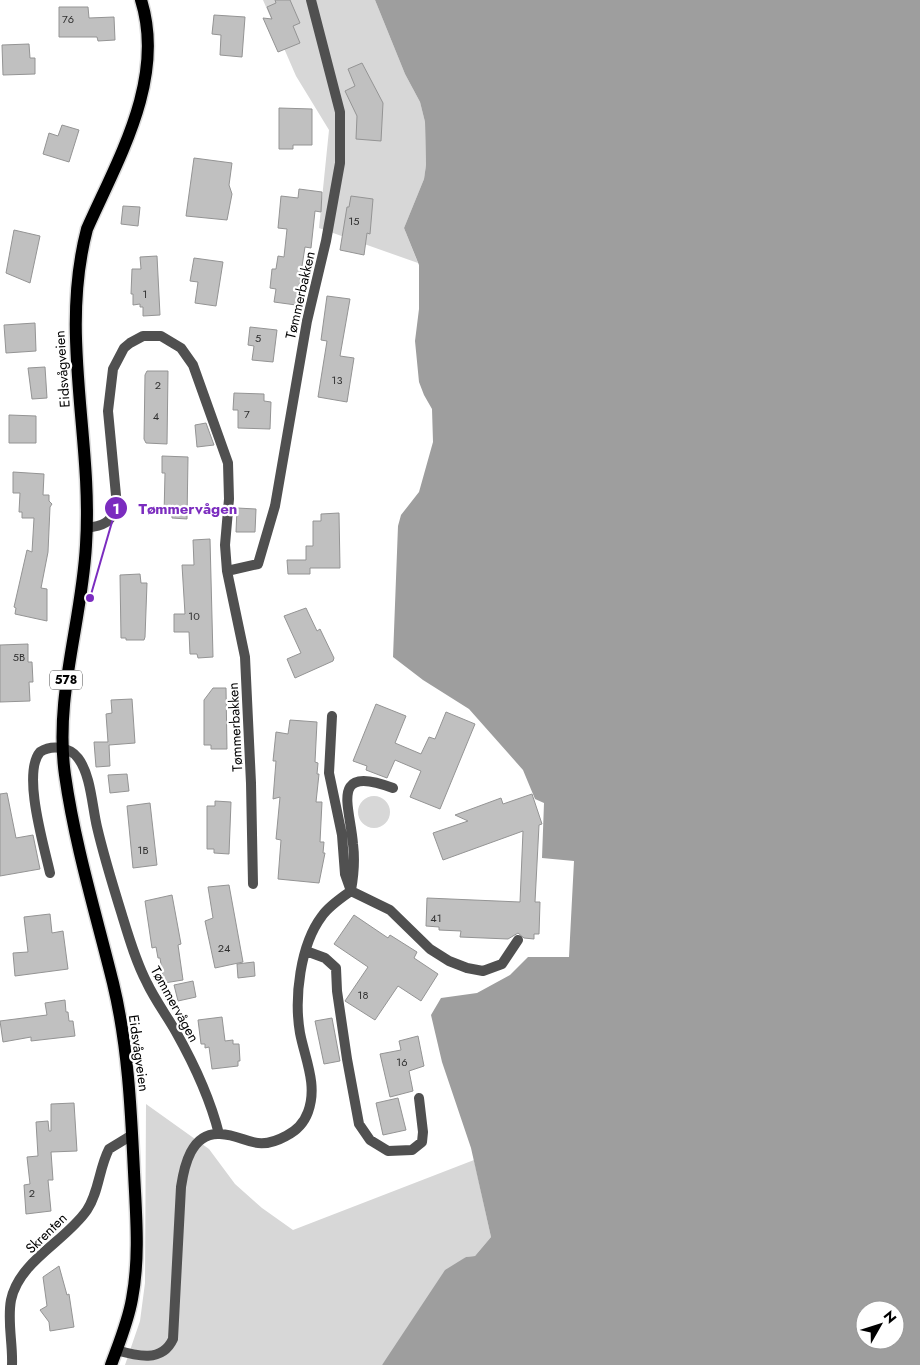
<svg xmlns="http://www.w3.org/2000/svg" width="920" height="1365" viewBox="0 0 920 1365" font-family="Jost,sans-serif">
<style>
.green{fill:#d7d7d7}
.water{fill:#9e9e9e;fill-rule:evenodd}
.building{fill:#c0c0c0;stroke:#949494}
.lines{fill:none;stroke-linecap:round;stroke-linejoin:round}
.primary-casing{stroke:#dbdbdb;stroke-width:15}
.minor{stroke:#505050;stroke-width:10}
.primary{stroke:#000;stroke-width:12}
.labels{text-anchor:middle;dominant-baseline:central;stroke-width:4.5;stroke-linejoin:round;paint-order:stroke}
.number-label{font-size:11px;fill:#303030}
.shield{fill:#fff;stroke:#4c4c4c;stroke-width:1}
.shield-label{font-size:12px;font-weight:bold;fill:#000}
.street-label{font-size:14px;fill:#000;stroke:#fff}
.leader{fill:none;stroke:#7b2cbf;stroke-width:2}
.callout-dot{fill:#7b2cbf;stroke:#fff;stroke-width:2}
.mark-label{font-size:15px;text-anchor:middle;font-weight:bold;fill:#fff}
.callout-label{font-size:15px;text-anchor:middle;font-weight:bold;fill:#7b2cbf;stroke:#fff;stroke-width:4.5;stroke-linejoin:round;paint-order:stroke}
</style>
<rect width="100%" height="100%" fill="#fff"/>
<path class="green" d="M263 0H375L405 74 420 102 425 122 426 165 424 179 404 228 418 263 319 228 329 130 296 76Z
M358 812a16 16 0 1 1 32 0a16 16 0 1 1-32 0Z
M146 1104 209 1149 235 1184 262 1208 293 1230 474 1160 491 1237 475 1256 466 1257 382 1365H125L140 1321 145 1283Z"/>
<path class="water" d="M375 0H920V1365H382L445 1270 466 1257 475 1256 491 1237 471 1148 442 1062 431 1015 441 998 477 993 510 975 528 957H569L574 861 542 858 544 803 535 799 523 770 469 709 423 680 393 657 398 526 401 515 419 492 433 442 432 409 424 395 419 382 415 341 419 309V265L404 228 424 179 426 165 425 122 420 102 405 74ZM865 1310H895V1340H865Z"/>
<path class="building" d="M275 0H290L300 23 293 26 300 43 278 52 263 18 272 19 267 7 276 3Z
M59 7H88L89 18 114 17 115 40 98 41 97 37H59Z
M214 15 245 17 242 57 220 55 221 35 212 34Z
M29 44 30 58H35V74L3 75 2 45Z
M362 63 383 103 381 141 356 139 357 116 345 91 355 86 348 69Z
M279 108 312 109V145H293V149H279Z
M62 125 79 130 69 162 43 154 49 133 58 136Z
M194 158 232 163 229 185 232 194 227 220 186 216Z
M299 189 322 192 321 212 315 211 311 248 305 247 296 305 274 302 276 289 270 288 272 269H276L278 256 284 257 287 229 278 228 281 196 298 198Z
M351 196 373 199 370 234 367 233 364 255 340 250 347 207H349Z
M123 206 140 207 138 226 121 224Z
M14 230 40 236 30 283 6 273Z
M157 256 160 315 143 316V307H140V304L133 305V294H131L132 269H141L140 257Z
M194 258 223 262 216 306 195 303 198 282 190 281Z
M327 296 350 299 340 356 354 358 347 402 318 397 327 341 321 340Z
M35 323 36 351 6 353 4 325Z
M250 327 277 330 273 362 252 360 254 346 248 345Z
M45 367 47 398 32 399 28 368Z
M147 371H168L167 444 146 443 144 439 145 375Z
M234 393 264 394V401L271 402 270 429 238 428V410H233Z
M9 415 36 416V443H9Z
M206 423 214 445 197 447 195 425Z
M162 456 188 457 187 519 172 518V515H164L165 473H162Z
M13 472 44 474 43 495H49V501L52 504 50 507 48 552 41 588 47 589V621L15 614 16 608 14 607 27 550 32 552 34 518H22V512H19L20 493H13Z
M237 508 256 509 255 532H236Z
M339 513 340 568H310V574H288L287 560H306V546H313V521H321V514Z
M210 539 213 657 198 658 197 654H190L189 632H174V614H185L182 565H194L193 540Z
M140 574 141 583H147L145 637 144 640H126V638H121L120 575Z
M306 608 317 631 320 629 334 658 333 661 295 678 287 659 301 653 284 616Z
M28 644V662H32L33 682H29L30 701 0 702V645Z
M213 688H226L227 749H211V745H204V700Z
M132 699 135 743 109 745 110 766 96 767 94 742H108L106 714 112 713 111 700Z
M376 704 406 716 395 743 421 754 429 737 435 739 446 712 475 724 440 809 410 797 421 771 395 760 387 778 366 770 367 766 353 761Z
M290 720 317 722 315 762 318 763 317 774H319L316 802H322L320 842H324L323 853H325L319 883 278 879 281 840 276 839 280 797 273 799 276 761H273L276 732 288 734Z
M127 774 129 791 110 793 108 775Z
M7 793 16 838 33 835 40 869 0 876V794Z
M532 794 542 824 539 825 535 902H540L539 934H534V939L524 938 518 933 508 939 460 937 461 931 439 930V927L426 926 427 898 520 902 523 831 443 860 433 833 468 821 455 815 501 798 503 804Z
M215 801 231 802 229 854 214 853V849H207V806H215Z
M150 803 157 865 133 868 127 806Z
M229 885 243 962 215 968 205 921 213 918 208 887Z
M172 895 181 944 178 945 183 980 164 983 160 958H158L156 947 152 948 145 901Z
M50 914 52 933 63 931 68 969 15 976 13 953 28 952 24 917Z
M354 915 388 938 390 935 417 952 414 958 438 974 421 1001 398 986 375 1020 345 1001 368 967 334 944Z
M254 962 255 976 238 978 237 964Z
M193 981 196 997 178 1001 174 985Z
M65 1000 66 1012H68L69 1021H73L75 1036 31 1041V1037L3 1042 0 1021 47 1015 45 1003Z
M222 1017 225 1041 233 1040V1044H239L240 1061H238V1066L212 1069 209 1047 205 1048V1044H201L198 1020Z
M332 1018 340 1061 324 1064 315 1021Z
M418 1036 424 1066 409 1071 413 1091 390 1097 380 1054 401 1050 399 1041Z
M398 1098 406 1130 383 1135 376 1103Z
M74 1103 77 1151 51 1152 53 1180H48L51 1211 26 1214 24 1185 30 1184 27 1157 38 1156 36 1122 48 1121 49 1131H51V1104Z
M59 1266 67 1295 69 1294 74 1327 50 1331 49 1322 40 1310 47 1306 43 1277Z"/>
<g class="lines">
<defs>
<path id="primary" d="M111 1365C119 1343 128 1322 132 1299 140 1257 136 1214 134 1172 131 1109 128 1045 113 983 96 914 75 846 65 775 54 697 82 622 86 545 93 438 59 336 87 229 118 159 166 79 141 0"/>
</defs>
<use href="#primary" class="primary-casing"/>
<path class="minor" d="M86 528C103 526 111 523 117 506L108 411 113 369 124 348 130 343 143 336H161L181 348 193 365 228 463 229 499 225 545 227 571 245 657 251 783 253 884
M227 571 258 564 275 506 307 321 326 241 340 163V112L311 0
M332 716 329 773 342 835 345 874 351 891
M50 873C44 846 22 773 40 752 51 745 69 746 78 758 91 775 92 806 97 827 104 857 113 886 122 915 129 938 136 962 147 983 155 1000 167 1016 176 1032 194 1064 210 1098 219 1134
M351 890C354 874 355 860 353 844 350 806 329 764 393 788
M306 951 325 958 336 968 337 991 347 1059 359 1124 370 1140 388 1151 412 1150 422 1142 423 1132 419 1098
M116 1350C137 1356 162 1363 173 1339L181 1187C184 1167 191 1132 220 1134 246 1135 255 1153 286 1136 296 1131 304 1123 308 1112 318 1085 305 1059 300 1033 294 998 300 945 322 916 329 906 341 898 351 891L390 910 430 949 449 961 467 968 483 971 502 964 518 940
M12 1365C13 1344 7 1321 11 1300 19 1261 66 1241 87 1210 99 1192 99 1168 109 1149L132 1135"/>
<use href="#primary" class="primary"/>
</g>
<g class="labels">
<g class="number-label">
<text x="68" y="19">76</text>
<text x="354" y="221">15</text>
<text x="145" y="294">1</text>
<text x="258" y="338">5</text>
<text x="337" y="380">13</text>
<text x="158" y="385">2</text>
<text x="247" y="414">7</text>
<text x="156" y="416">4</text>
<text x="194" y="616">10</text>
<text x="19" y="657">5B</text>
<text x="143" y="850">1B</text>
<text x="436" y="918">41</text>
<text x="224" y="948">24</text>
<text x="363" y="995">18</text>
<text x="402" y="1062">16</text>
<text x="32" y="1193">2</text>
</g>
<rect class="shield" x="50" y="670.5" width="32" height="19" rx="4"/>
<g class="shield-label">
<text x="66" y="680">578</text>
</g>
<g class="street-label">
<text transform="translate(300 295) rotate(-77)">Tømmerbakken</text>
<text transform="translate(62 369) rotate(-94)">Eidsvågveien</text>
<text transform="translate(235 727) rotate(-93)">Tømmerbakken</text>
<text transform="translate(175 1004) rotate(61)">Tømmervågen</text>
<text transform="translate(139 1053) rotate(82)">Eidsvågveien</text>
<text transform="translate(46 1233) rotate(-44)">Skrenten</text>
</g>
</g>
<path class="leader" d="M90 598L116 508"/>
<g class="callout-dot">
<circle cx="90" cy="598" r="5"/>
<circle cx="116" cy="508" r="12"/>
</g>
<g class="mark-label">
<text x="116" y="514">1</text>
</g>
<g class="callout-label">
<text x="188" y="514">Tømmervågen</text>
</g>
<g transform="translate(880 1325) rotate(51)"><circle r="24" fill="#ffffff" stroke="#999999"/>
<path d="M0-4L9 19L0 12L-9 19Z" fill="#000000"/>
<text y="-8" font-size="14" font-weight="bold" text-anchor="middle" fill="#000000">N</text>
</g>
</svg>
